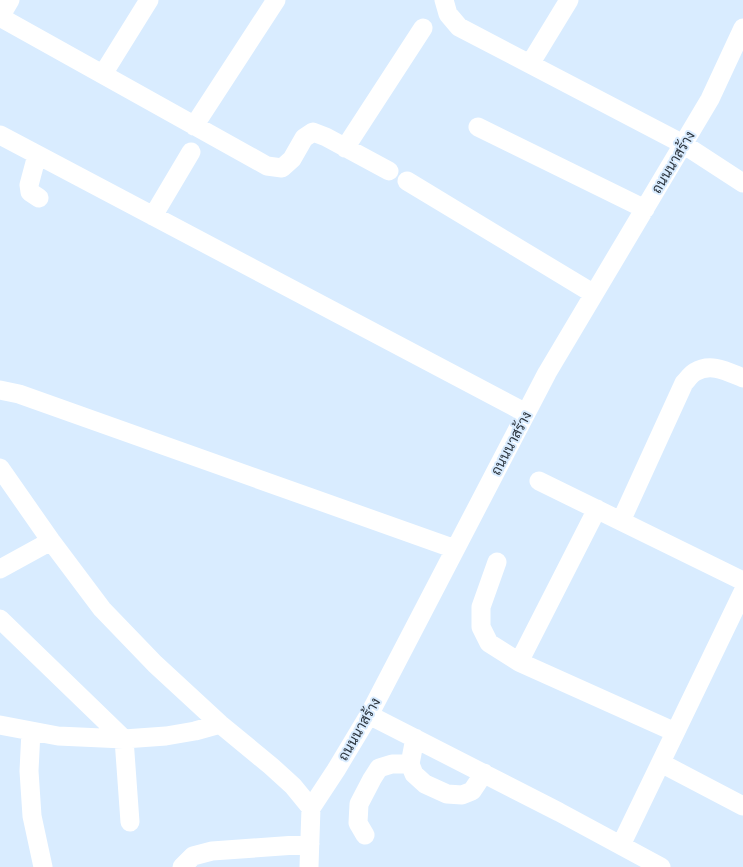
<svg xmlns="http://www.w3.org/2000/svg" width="743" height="867" viewBox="0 0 743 867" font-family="Poppins,Sarabun,sans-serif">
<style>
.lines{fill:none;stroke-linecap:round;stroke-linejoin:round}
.minor{stroke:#fff;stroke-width:19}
.labels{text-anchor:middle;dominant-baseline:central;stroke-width:4;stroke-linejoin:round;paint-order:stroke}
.street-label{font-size:14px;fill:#2c353e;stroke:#d9ecff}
</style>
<rect width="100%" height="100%" fill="#d9ecff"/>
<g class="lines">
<path class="minor" d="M444 0 448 14 459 27 683 144 743 183
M0 17 267 166 282 168 292 159 304 138 313 132 326 137 389 171
M0 17 10 0
M530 64 569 0
M103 74 149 0
M194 126 276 0
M478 127 645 209
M0 135 526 413
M345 148 423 28
M37 155 29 185 30 192 39 198
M407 181 594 294
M153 216 191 152
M0 390 19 394 455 549
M0 468 51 541 102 609 155 664 220 724 271 766 293 786 311 808
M539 481 743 581
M621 521 684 383C687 380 691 374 695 372 711 362 728 372 743 378
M497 562 481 607V627L489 643 519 662 675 732
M0 569 51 541
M0 619 124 739 130 822
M519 662 597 509
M369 715 559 812 661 867
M0 725 58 736 124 739 166 736 195 731 220 724
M31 731 29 771 32 816 43 867
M415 738 410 764 414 774 425 784 447 794 462 795 472 791 484 773
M661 763 743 806
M365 835 358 823 359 804 372 779 379 768 392 764H410
M621 845 743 592
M182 867 193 856 212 851 310 844
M309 867 311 808 336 770 369 715 547 373 710 99 743 28"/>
</g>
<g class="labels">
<g class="street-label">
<text transform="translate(673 162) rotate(-59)">ถนนนาสร้าง</text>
<text transform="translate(511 443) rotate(-62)">ถนนนาสร้าง</text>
<text transform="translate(359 729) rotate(-60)">ถนนนาสร้าง</text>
</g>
</g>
</svg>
